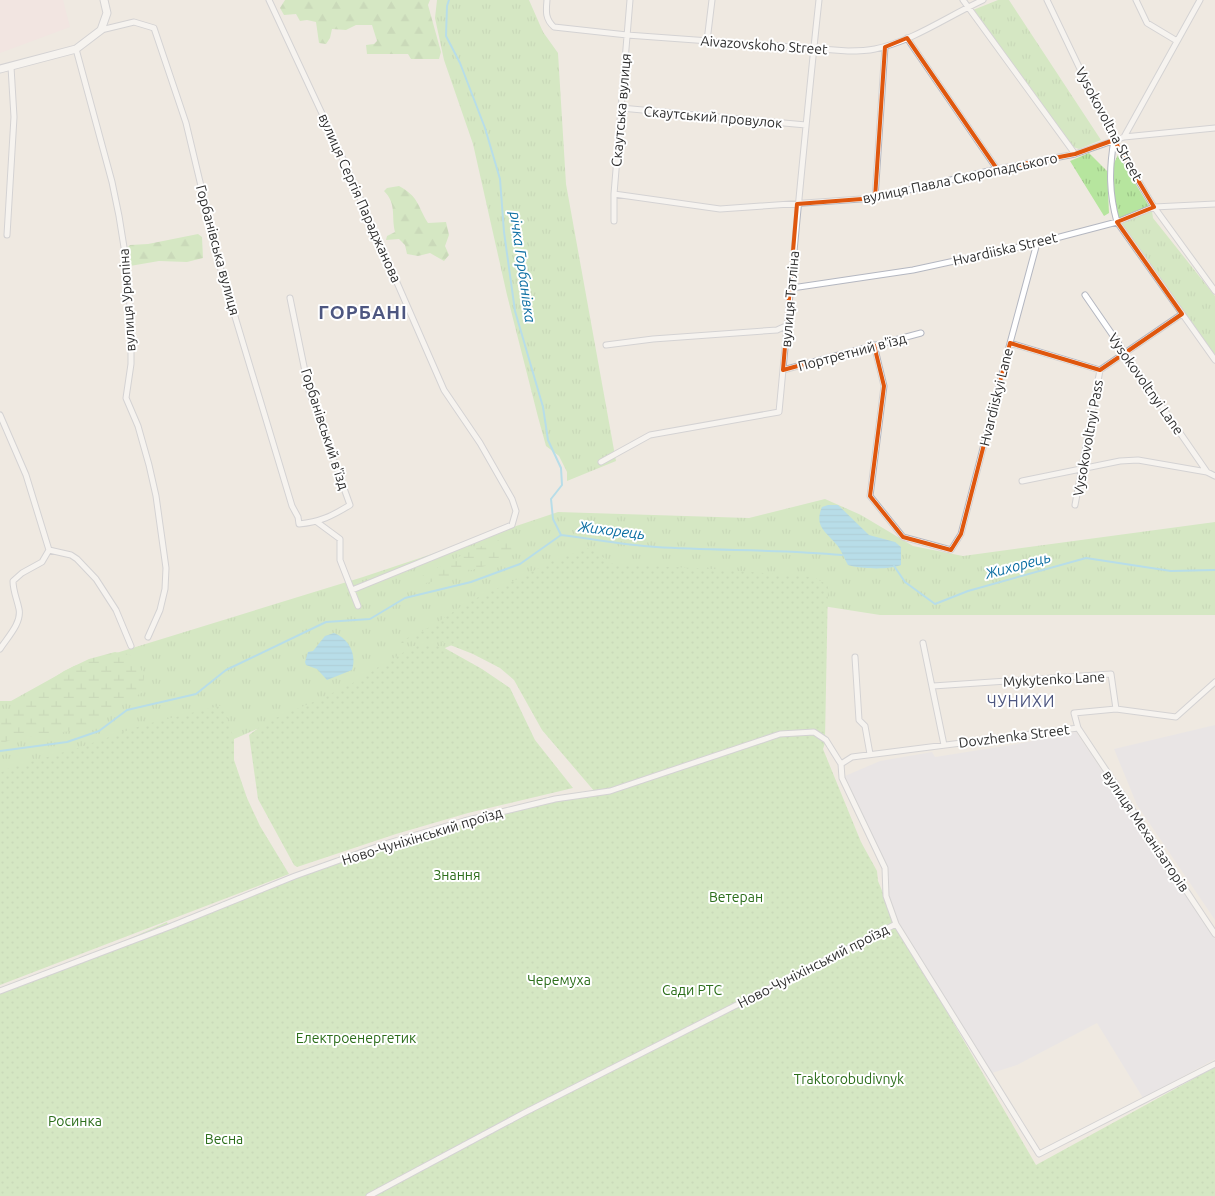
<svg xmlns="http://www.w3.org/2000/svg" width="1215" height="1196" viewBox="0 0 1215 1196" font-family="Ubuntu,sans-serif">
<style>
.industrial{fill:#e3e1e8}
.medical{fill:#f5dfe0}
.grass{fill:url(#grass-tufts)}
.forest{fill:url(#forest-firs)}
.wetland{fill:url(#wetland-marsh)}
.garden{fill:url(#garden-dots)}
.water{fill:url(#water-rules)}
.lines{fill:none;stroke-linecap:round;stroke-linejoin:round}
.stream{stroke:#75cff0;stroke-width:2}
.street-casing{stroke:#b4b7c1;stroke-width:7}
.secondary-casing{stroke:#b4b7c1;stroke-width:9}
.street{stroke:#fff;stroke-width:5}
.secondary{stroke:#fff;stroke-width:7}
.marked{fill:none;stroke:#df570e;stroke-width:4;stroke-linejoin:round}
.labels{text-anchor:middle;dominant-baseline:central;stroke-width:4;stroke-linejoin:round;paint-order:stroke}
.street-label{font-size:14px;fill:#2e2e2e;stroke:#fff}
.park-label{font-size:14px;fill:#2c6e1b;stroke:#fff}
.water-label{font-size:15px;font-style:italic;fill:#0d6fa3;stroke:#fff}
.quarter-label{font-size:16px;letter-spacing:1px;fill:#4d5680;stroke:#fff}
.district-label{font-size:19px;font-weight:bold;letter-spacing:1px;fill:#4d5680;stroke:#fff}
</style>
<defs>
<pattern id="grass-tufts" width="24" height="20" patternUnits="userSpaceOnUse" patternTransform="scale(1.25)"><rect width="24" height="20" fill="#b6e59e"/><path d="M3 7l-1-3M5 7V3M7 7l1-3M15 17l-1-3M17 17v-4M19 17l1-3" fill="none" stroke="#9dc588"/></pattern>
<pattern id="forest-firs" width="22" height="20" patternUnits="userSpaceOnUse" patternTransform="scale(1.25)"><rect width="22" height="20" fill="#b6e59e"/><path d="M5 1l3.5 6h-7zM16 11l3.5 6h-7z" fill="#9dc588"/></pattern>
<pattern id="wetland-marsh" width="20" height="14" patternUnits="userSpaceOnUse" patternTransform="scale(1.25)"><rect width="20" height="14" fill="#b6e59e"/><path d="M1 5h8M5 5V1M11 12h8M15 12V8" fill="none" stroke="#9dc588"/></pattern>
<pattern id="garden-dots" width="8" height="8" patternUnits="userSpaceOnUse" patternTransform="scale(1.25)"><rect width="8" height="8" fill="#b6e59e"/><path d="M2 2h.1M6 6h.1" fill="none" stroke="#9dc588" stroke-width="1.8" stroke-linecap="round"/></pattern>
<pattern id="water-rules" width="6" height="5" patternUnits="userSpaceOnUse" patternTransform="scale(1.25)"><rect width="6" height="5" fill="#75cff0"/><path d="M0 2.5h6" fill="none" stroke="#66b2ce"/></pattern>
</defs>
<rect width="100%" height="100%" fill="#efe9e1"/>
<path class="industrial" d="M1215 725V920L1137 805 1114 749Z
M1076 732 1215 939V1059L1143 1098 1097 1023 1017 1065 992 1073 897 923 888 897 889 880 887 868 845 776 880 761 932 752 935 757 1017 744Z"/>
<path class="medical" d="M0 0H63L70 27 0 53Z"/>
<path class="grass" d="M437 0H529L543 32 558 53 566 184 616 461 567 481V472L559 456 546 446 538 417 507 295 473 144 444 60 435 18Z
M998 0H1009L1101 140 1079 149 1073 147 973 10Z
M1089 153 1107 171 1109 213 1104 216 1070 161Z
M1118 155 1152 211 1153 218 1215 296V357L1118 220 1114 202 1113 165Z
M825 499 861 515 913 546 963 556 1215 522V615H880L631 576 540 607 234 739 0 793V701H11L74 666 363 577 558 512 749 518Z"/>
<path class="forest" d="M285 0H430L428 5 441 52 439 59H411L408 54H367L366 45 374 44 377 41 372 25H356L346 30 332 29 330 38 326 44 319 43 316 22 307 20 300 21 296 14 284 15 280 8Z
M399 186C419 197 417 205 428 223L446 222 449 235 445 246 449 255 444 261 430 253 418 256 407 254 405 245 399 239 386 240 387 236 395 232C391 216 397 204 384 191L387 188Z
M198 234 202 237 203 258 187 262 159 261 130 266 127 248 130 245 148 244Z"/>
<path class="wetland" d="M507 535 515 542V548L485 566 421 585H411L426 573 452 561 472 549 495 542Z
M115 652 134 656 144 675 143 692 118 706 92 726 66 732 16 738 0 744V710L3 712 22 705 31 693 64 671 89 659Z"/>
<path class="garden" d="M589 548 613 564 713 569 813 577 828 585 825 739 826 740 823 749 861 842 877 871 878 881 896 924 1036 1165 1215 1067V1196H0V991L77 962 167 922 169 927 384 844 389 851 385 844 538 803 595 792 542 730 514 680 500 668 473 654 440 641 417 640 393 645 432 626 468 602 520 578 552 561Z
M414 646H441L482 669 510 688 535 740 573 788 468 813 396 834 297 867 294 865 258 799 249 735 266 722 318 700 351 684Z
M223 705 234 739V760L247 798 260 826 289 874 0 985V773L9 768 78 748 143 725Z"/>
<path class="water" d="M828 505H838L869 535 895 542 901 547V565C889 570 861 569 848 565 844 558 841 549 836 544 825 531 814 526 822 507Z
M334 633C349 639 357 654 352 670L327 680 317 669 306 665 305 662 308 652 313 651 325 636Z"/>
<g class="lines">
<path class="stream" d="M449 0 447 6 446 36 460 63 485 128 500 179 504 232 515 311 543 407 548 440 561 468 562 485 551 499 553 519 561 535
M894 566 905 582 935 604 968 591 1086 558 1171 571 1215 570
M0 751 67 742 99 731 127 710 196 694 226 670 326 622 370 619 405 598 471 582 520 564 561 535C593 539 624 545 656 547 718 551 780 549 842 555"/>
<defs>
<path id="street" d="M269 0 339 150 444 390 480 443 512 499 516 511 512 525 352 590
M547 0C546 11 545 19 554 27L627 35 848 51C857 51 866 51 875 49 913 41 948 16 983 0
M963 0 1075 154
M1047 0 1114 140 1154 207 1215 291
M1136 0 1147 23 1177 41
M101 30 134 22 154 28 186 123 221 270 292 506 298 517 299 524C320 522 332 516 350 505L309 391 290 298
M907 38 997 169
M707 41 712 0
M76 49 112 182 119 216 127 266 131 320V364L126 398 138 426 149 465 156 496 166 568 165 589 160 610 148 637
M621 108 806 125
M1124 137 1200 0
M1114 140C1109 169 1109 193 1117 222L1215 360
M614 194 720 209 875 198 997 169 1075 154 1124 137 1215 128
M875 198 885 47
M614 221V194L630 0
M7 235 14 117 11 67
M792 288 913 270 1037 243 1117 222 1154 207 1215 204
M1085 295 1207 472
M1010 343 1100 370 1182 314
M606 345 653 339 777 330 788 325
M874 345 884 386 870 496 903 537 951 550 961 534 1010 343 1037 243
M783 370 921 333
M0 415 26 475 49 550 42 562 22 573 13 581C13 591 17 599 19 609 22 623 7 638 0 649
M601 462 650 435 779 412C792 275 804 137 819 0
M1022 481 1120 461 1138 460 1207 472 1215 476
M1075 505 1100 370
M317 522 340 539V560L358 606
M49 550 71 555 77 559 96 579 116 610 131 646
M923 643 944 745
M855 657 859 720 865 726 870 754
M1215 682 1176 717 1116 709 1074 713 1078 728 1215 934
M933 686 1111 674 1116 709
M1078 728 852 757 841 764 842 778 885 868 886 896 896 924 1039 1154 1215 1064
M0 991 169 927 295 876 385 844 464 821 555 799 610 791 780 734 814 732 826 740 841 764
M369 1196 524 1113 896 924"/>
<path id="secondary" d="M0 69 76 49 101 30 107 13 104 0"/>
</defs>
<use href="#street" class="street-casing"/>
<use href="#secondary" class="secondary-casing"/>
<use href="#street" class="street"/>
<use href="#secondary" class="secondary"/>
</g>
<path d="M0 0H1215V1196H0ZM907 38 997 169 1075 154 1114 140 1154 207 1117 222 1182 314 1100 370 1010 343 961 534 951 550 903 537 870 496 884 386 874 345 783 370 797 204 875 198 885 47Z" fill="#efe9e1" fill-opacity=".55" fill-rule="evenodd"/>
<path class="marked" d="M907 38 997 169 1075 154 1114 140 1154 207 1117 222 1182 314 1100 370 1010 343 961 534 951 550 903 537 870 496 884 386 874 345 783 370 797 204 875 198 885 47Z"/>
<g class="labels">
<g class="street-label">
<text transform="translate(764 45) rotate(4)">Aivazovskoho Street</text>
<text transform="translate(621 110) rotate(-85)">Скаутська вулиця</text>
<text transform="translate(713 117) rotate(5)">Скаутський провулок</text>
<text transform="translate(1109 124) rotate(62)">Vysokovoltna Street</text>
<text transform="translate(960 178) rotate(-12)">вулиця Павла Скоропадського</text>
<text transform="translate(360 198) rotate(66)">вулиця Сергія Параджанова</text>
<text transform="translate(1005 249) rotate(-13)">Hvardiiska Street</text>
<text transform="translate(218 250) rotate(75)">Горбанівська вулиця</text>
<text transform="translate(790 299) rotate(-85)">вулиця Татліна</text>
<text transform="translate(127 300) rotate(-94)">вулиця Урюпіна</text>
<text transform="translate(852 352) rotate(-15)">Портретний в'їзд</text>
<text transform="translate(1146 384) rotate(55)">Vysokovoltnyi Lane</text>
<text transform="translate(996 397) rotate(-76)">Hvardiiskyi Lane</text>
<text transform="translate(325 429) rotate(72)">Горбанівський в'їзд</text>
<text transform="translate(1088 438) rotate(-80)">Vysokovoltnyi Pass</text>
<text transform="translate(1054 679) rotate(-3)">Mykytenko Lane</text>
<text transform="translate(1014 736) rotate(-7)">Dovzhenka Street</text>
<text transform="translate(1146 831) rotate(56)">вулиця Механізаторів</text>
<text transform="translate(422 836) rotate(-17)">Ново-Чуніхінський проїзд</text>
<text transform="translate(813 966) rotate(-27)">Ново-Чуніхінський проїзд</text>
</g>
<g class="park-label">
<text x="457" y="875">Знання</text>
<text x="736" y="897">Ветеран</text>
<text x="559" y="980">Черемуха</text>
<text x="692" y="990">Сади РТС</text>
<text x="356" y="1038">Електроенергетик</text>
<text x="849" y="1079">Traktorobudivnyk</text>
<text x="75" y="1121">Росинка</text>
<text x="224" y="1139">Весна</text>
</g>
<g class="water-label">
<text transform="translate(523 267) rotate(82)">річка Горбанівка</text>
<text transform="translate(612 530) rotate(7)">Жихорець</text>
<text transform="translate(1018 565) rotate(-15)">Жихорець</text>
</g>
<g class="quarter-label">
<text x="1021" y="701">ЧУНИХИ</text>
</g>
<g class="district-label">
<text x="363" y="312">ГОРБАНІ</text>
</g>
</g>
</svg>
